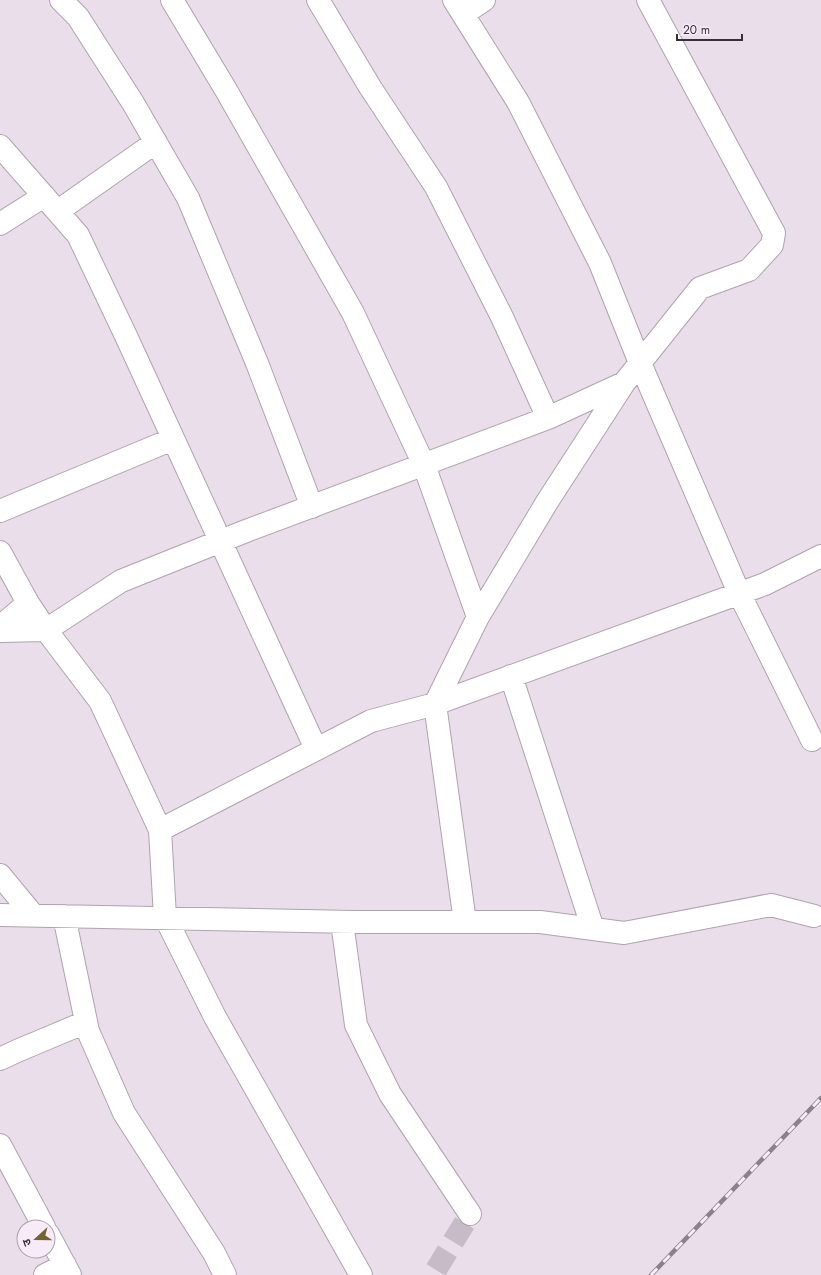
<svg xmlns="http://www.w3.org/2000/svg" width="821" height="1275" viewBox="0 0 821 1275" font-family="Jost,'Noto Sans Devanagari',sans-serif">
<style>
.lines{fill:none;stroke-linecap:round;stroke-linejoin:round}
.minor-tunnel{stroke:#c6bbc6;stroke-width:22;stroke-dasharray:22 11;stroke-linecap:butt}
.minor-casing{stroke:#aea3ae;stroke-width:24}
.minor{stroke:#fff;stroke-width:22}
.rail-casing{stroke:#8a828a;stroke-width:4.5}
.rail{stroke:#f7ebf7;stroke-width:3;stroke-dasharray:9;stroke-linecap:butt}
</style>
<rect width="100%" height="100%" fill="#eadeea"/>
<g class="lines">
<path class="minor-tunnel" d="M436 1270 470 1214"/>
<defs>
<path id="minor" d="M61 0 78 17 133 103 188 198 257 363 312 507
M172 0 226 90 353 313 424 465 478 617
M318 0 370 87 436 187 502 317 548 418
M454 0 518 102 600 263 640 363 739 593 812 740
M463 14 484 0
M0 146 78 235 126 336 316 749
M58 211 156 142
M0 224 44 196
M0 511 173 439
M0 552 28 603 0 627
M28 603 46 630 121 581 246 531 548 418 624 383
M0 631 46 630 100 701 160 830 165 917 215 1017 361 1275
M511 676 593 929
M160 830 371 721 435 704 765 584 821 556
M0 875 33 915
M0 915 354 922H540L624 933 771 905 814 916
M64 916 88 1031 124 1113 214 1253 225 1275
M342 922 356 1025 390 1094 470 1214
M465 922 435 704 478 617 547 502 624 383 700 288 749 270 772 245 774 233 648 0
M0 1059 17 1051 86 1022
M0 1145 44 1227
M48 1234 70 1275
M45 1275 65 1265"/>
</defs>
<use href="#minor" class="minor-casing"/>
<use href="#minor" class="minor"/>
<defs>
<path id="rail" d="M651 1275 821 1098"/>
</defs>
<use href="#rail" class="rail-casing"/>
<use href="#rail" class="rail"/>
</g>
<g transform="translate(36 1239) rotate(249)"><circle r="19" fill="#f7ebf7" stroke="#a9a0a9"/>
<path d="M0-3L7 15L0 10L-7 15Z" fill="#736331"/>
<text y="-6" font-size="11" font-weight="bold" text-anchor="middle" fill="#343034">उ</text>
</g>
<path d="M677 34v6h65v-6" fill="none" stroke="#343034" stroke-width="2"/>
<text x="683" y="34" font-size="12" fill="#343034" stroke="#f7ebf7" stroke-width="3" paint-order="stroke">20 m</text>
</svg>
